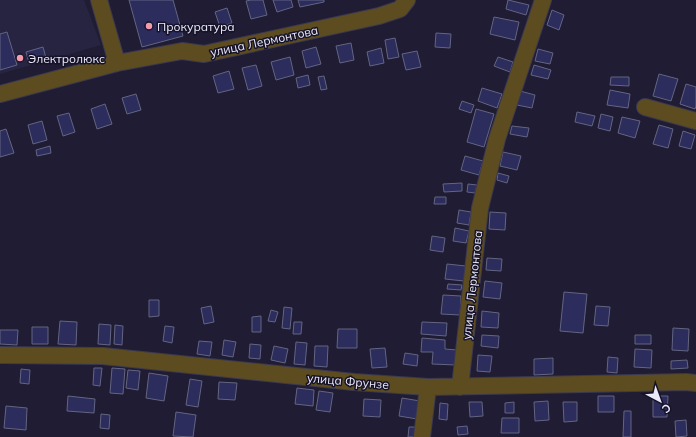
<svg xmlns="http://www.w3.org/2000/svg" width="696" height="437" viewBox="0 0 696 437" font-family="Mulish,sans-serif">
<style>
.built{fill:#272441}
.building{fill:#2c2c5d;stroke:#636581}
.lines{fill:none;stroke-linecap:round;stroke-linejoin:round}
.minor-casing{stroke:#3b394f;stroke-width:18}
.minor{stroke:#5d4c20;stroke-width:16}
.poi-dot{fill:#f29aae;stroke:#161329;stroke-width:1.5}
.labels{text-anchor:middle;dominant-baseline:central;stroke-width:3;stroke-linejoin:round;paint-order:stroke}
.poi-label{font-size:12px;fill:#eae9f9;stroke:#161329;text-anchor:start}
.street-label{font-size:12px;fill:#eae9f9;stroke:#161329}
</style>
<rect width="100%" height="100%" fill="#1f1c33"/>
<path class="built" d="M0 0H84L101 45 0 74Z"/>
<path class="building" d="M129 0H173L183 36 142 47Z
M251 0H263L267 15 251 19 246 1Z
M273 0H291L293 7 277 12Z
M298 0H324V2L300 7Z
M508 0 529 5 526 15 506 9Z
M227 8 232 23 220 27 215 12Z
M552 10 564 15 559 30 547 25Z
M494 17 519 22 515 40 490 34Z
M7 32 17 65 0 70V34Z
M436 33 451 34 450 48 435 47Z
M395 38 399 57 388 59 385 40Z
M351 43 354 60 340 63 336 46Z
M43 47 46 58 29 63 26 52Z
M316 47 321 64 306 68 302 51Z
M381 48 384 63 370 66 367 52Z
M538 49 553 53 550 64 535 61Z
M417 51 421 67 406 70 402 54Z
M290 57 294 75 276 80 271 62Z
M498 57 513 62 510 72 494 66Z
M256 65 262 86 248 90 242 68Z
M534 65 551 70 548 79 531 75Z
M229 71 234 89 218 93 213 76Z
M659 74 678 79 671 101 653 96Z
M308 75 310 85 298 88 296 78Z
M324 76 327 89 321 90 318 77Z
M611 77H629V86L610 85Z
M686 84 696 87V106L695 109 680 104Z
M482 88 502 94 497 108 478 101Z
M610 90 630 94 628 108 607 105Z
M520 91 535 95 532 108 517 105Z
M136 94 141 110 127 114 122 98Z
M462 101 474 105 471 113 459 109Z
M105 104 112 124 97 129 91 109Z
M476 109 494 114 484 147 467 142Z
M577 112 595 116 592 126 575 122Z
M69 113 75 132 63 136 57 116Z
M601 114 613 117 610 131 598 128Z
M622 117 640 121 635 138 618 133Z
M42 121 47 140 33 144 28 125Z
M659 125 673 129 668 148 653 144Z
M512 126 529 128 527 137 510 134Z
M6 129 14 153 0 157V131Z
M683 131 695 135 691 149 679 146Z
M50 146 51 153 37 156 36 150Z
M503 152 521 156 517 170 500 166Z
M465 156 483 161 479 175 461 170Z
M498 173 509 176 507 183 497 180Z
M462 183V191L444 192 443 184Z
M468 184 477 185 475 193 467 192Z
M435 197H446V204H434Z
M459 210 471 212 469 225 457 223Z
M490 212 506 213 505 230 489 229Z
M455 228 469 231 466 243 453 241Z
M432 236 445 238 443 252 430 250Z
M487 258 502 259 501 271 486 270Z
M447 264 466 266 464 281 445 279Z
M485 281 502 283 500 299 483 297Z
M448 284 462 285 461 290 447 289Z
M564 292 587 294 583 333 560 331Z
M443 295 461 296 460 315 441 314Z
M149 300H159V316L149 317Z
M211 306 214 322 204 324 201 308Z
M596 306 610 307 608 326 594 325Z
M284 307 292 308 290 329 282 328Z
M271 310 278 312 275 322 268 321Z
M482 311 499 313 498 328 481 327Z
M261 316V332H252V317Z
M60 321 77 322 76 345 58 344Z
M294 322H302L301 334H293Z
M422 322 447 323 446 336 421 334Z
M99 324 111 325 110 345 98 344Z
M115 325 123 326 122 345 114 344Z
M165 326 174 327 172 343 163 341Z
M32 327H48V344H32Z
M673 328 689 329 688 351 672 350Z
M338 329H357V348H337Z
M0 330H18L17 345 0 344Z
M482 335 499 336 498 348 481 346Z
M635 335H651V344H635Z
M422 338 445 340V349L457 350 456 365 432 364 433 352H421Z
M224 340 236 342 233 357 222 355Z
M199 341 212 342 210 356 197 354Z
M296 342 307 343 305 365 294 364Z
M250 344 261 345 260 359 249 358Z
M274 346 288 349 285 363 271 360Z
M315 346H328L327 367 314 366Z
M385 348 387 367 372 368 370 349Z
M635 349 652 350 651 368 634 367Z
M405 353 418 355 417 366 403 364Z
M478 355 492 356 490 372 477 371Z
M608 357 618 358 617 373 607 372Z
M553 358V374L534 375V359Z
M687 360 688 368 671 369V361Z
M94 368H102L100 386 93 385Z
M112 368 125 369 123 394 110 393Z
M21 369 30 370 29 384 20 383Z
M128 370 140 371 138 390 126 388Z
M149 373 168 376 164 401 146 398Z
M190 379 202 381 198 407 186 405Z
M219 382 237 383 235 400 218 399Z
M297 388 314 390 313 406 295 404Z
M319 391 333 393 330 412 316 410Z
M68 396 95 399 94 413 67 411Z
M598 396H614V412H598Z
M653 396H668L667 417H653Z
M402 398 420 401 417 419 399 416Z
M364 399 381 400 380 417 363 416Z
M548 401 549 420 535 421 534 402Z
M469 402H482L483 416 470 417Z
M514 402V413H505V403Z
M563 402H577V421L564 422Z
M440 403 448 404 447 420 439 419Z
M6 406 27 408 26 430 4 428Z
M624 411H631V437H623Z
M176 412 196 415 193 437 173 436Z
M101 414 110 415 109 429 100 428Z
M502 418H519V433H501Z
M686 420 687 436 676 437 675 421Z
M467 426 468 434 458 435 457 427Z
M409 427H416L415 437H408Z"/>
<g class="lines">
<defs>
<path id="minor" d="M99 0 117 63
M0 94 117 63 182 51 204 54 379 16 400 9 407 0
M645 107 696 121
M0 355 103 356 354 382 428 387 686 382 696 383
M460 387 480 208 497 139 543 0
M422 437 428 387"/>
</defs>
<use href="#minor" class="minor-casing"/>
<use href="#minor" class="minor"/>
</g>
<g class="poi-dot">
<circle cx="149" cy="26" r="4"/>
<circle cx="20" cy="58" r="4"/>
</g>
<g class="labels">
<g class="poi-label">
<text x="157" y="26">Прокуратура</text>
<text x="28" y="58">Электролюкс</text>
</g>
<g class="street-label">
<text transform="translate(264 41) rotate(-12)">улица Лермонтова</text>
<text transform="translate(472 285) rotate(-84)">улица Лермонтова</text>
<text transform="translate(348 381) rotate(5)">улица Фрунзе</text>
</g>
</g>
<g transform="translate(660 401) rotate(139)" stroke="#161329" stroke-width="3" paint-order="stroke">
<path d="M0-3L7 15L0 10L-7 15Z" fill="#eae9f9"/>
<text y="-6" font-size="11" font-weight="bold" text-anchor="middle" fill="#eae9f9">С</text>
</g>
</svg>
